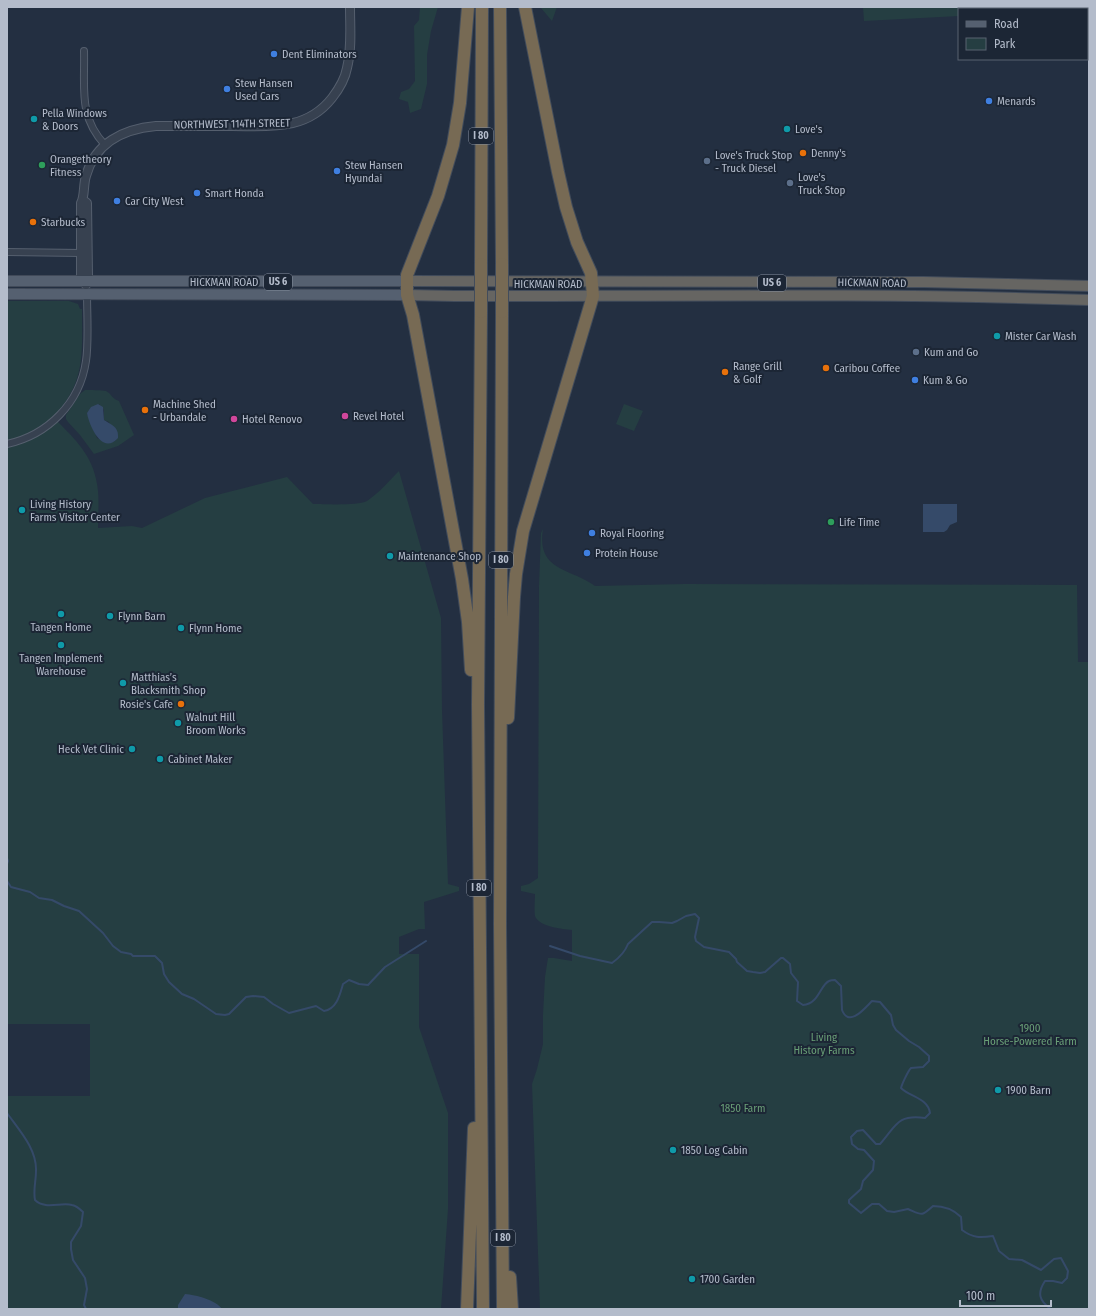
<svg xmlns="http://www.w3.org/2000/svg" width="1096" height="1316" viewBox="0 0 1096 1316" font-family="'Fira Sans Condensed',sans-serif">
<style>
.green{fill:#253e42;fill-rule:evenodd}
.water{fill:#354a69}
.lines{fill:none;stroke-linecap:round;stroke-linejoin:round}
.stream{stroke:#354a69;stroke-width:2}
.minor-casing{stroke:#555f6e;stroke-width:8}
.tertiary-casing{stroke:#555f6e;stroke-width:10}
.primary-casing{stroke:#414a59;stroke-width:12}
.trunk-casing{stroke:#424c5b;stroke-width:12}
.motorway-casing{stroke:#424c5b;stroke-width:14}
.minor{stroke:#374150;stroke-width:6}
.tertiary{stroke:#374150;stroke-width:8}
.primary{stroke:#556070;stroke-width:10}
.trunk{stroke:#666562;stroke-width:10}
.motorway{stroke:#776a54;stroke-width:12}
.motorway-bridge-casing{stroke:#424c5b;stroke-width:14;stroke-linecap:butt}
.motorway-bridge{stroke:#776a54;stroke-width:12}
.shop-dot{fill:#3f7fe0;stroke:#1c2635;stroke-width:1.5}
.culture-dot{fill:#0f9aa8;stroke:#1c2635;stroke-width:1.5}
.food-dot{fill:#e8710a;stroke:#1c2635;stroke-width:1.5}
.service-dot{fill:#5c6f8a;stroke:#1c2635;stroke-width:1.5}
.leisure-dot{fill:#2e9e5b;stroke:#1c2635;stroke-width:1.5}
.hotel-dot{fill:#d1479c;stroke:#1c2635;stroke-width:1.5}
.labels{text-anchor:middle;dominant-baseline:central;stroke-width:4;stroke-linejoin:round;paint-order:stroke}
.shield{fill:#1c2635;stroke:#868f9e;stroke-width:1}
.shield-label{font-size:10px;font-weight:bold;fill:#b4bccb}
.poi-label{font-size:11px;fill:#b4bccb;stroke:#1c2635;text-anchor:start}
.street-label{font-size:11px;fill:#b4bccb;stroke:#1c2635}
.park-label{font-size:11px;fill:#699e76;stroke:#1c2635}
</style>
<rect width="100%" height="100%" fill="#232f41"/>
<path class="green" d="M420 7H438L431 31 427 55V84L421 109 410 113 408 102 399 99 401 92 409 89 415 81 414 26 419 20Z
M541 7H557L552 21 541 8Z
M863 7H1062V9H959V16L864 21Z
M7 301H69L78 304 80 309H82C82 353 86 383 53 417 71 435 91 453 96 479 100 495 98 512 98 528L132 526 142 528 205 498 287 477 313 504C325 504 357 506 367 501 379 493 389 481 399 471L441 618 442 710 448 884 459 887V891L424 902 425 929H419L399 937V954H419V1027L448 1113V1209L441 1309H7V1096H90V1024H7Z
M85 390C90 390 102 390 106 391 112 394 112 399 119 401L134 435 118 446 94 454 80 435 68 422 66 419V415L80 394ZM99 404 104 410V420L109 422 116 440C109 445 105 442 97 438L88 416 87 413Z
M624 404 643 411 634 431 616 424Z
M543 529C536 571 570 568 595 586L685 584 1077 585 1078 662H1089V1309H540L532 1084 537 1069 543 1044V1015L545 977 548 958H554L572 961V930C563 929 539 927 535 916 534 910 535 901 535 894L521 891V886L529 884 538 878 539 586 541 533Z"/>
<path class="water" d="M98 404 103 407 104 420C111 425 119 426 118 438 102 456 89 425 87 413L91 407Z
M923 504H957V522L950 525 947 530 944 532H923Z
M185 1294C196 1295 216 1300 222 1309H178V1305Z"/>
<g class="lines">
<path class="stream" d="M7 858 8 861 7 864
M7 881 11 887 30 892 39 898 52 900 64 906 79 911 103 933 113 946 121 952 131 954 133 956H155L162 963 164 974 169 982 182 994 194 999 216 1014 225 1015 229 1014 246 997 253 996 264 997 273 1004 289 1013 316 1006 324 1011C337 1009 340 994 343 984L349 980 359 984 368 985 385 967 426 941
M550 946 580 956 612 963C619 958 625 952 628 944L652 922H659L672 923 677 921 686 916 695 914 699 918 695 937 696 941 704 947 729 952 736 959 737 962 747 971 753 972 760 973 765 972 781 958H783L790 964 791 973 798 982 797 1001 803 1005C819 1004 820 985 829 981 831 980 833 980 835 980L841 986 842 1010C849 1028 865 1008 872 1001L880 1002 891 1015 893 1025 896 1030 909 1041 919 1047 929 1056V1061L923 1067 911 1068C908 1071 902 1084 901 1088 910 1097 928 1098 930 1113L925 1118C897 1114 896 1126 880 1144H876L863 1130 857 1131 851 1137 852 1144 858 1149 864 1150 874 1161 873 1170 863 1181 861 1189 849 1200V1203L861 1213 872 1204H879L887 1211 894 1212 908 1209C922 1215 921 1217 933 1206 944 1206 953 1209 961 1217L962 1230C973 1238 980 1238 993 1236L999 1251 1009 1259 1022 1260 1041 1270 1054 1259 1061 1258 1068 1271 1067 1278 1062 1283 1053 1281H1045C1037 1293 1039 1301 1051 1309
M7 1113C19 1130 37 1149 36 1171 36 1181 33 1190 35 1200 45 1210 61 1202 72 1205 77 1206 80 1209 83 1212L81 1226 71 1242V1249L73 1260 85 1278 87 1289 84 1305 86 1309"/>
<defs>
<path id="minor" d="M84 51C85 88 78 116 105 145
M7 252 81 253
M7 444C48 435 80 403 86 361 89 341 87 314 87 293"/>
<path id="tertiary" d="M83 200 87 203 88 275 86 285
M86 282 81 275V203C85 196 83 185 86 176 95 143 123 129 156 126 181 126 206 126 232 126 270 126 306 131 332 98 339 89 345 79 347 68 352 48 350 27 350 7"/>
<path id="primary" d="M7 281H407
M7 294 407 295"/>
<path id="trunk" d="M407 281 924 282 1089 286
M407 295 455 296C666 296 878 293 1089 300"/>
<path id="motorway" d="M468 7 460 103 453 145 438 196 407 275V295L413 315 462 579 468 622 471 670
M500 7 502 264
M481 264 482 7
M481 312 478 705 483 1309
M502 312 500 924 503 1309
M508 718 514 597 516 574 523 531 593 296 591 273 577 242 566 207 558 172 525 7
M510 1277 512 1309
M467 1309 474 1128"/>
</defs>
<use href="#minor" class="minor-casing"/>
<use href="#tertiary" class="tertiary-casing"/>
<use href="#primary" class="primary-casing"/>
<use href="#trunk" class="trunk-casing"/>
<use href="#motorway" class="motorway-casing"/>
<use href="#minor" class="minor"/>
<use href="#tertiary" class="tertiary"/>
<use href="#primary" class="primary"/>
<use href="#trunk" class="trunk"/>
<use href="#motorway" class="motorway"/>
<defs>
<path id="motorway-bridge" d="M502 264V312
M481 312V264"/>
</defs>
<use href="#motorway-bridge" class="motorway-bridge-casing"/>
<use href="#motorway-bridge" class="motorway-bridge"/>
</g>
<g class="shop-dot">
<circle cx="274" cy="54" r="4"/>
<circle cx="227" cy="89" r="4"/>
<circle cx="989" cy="101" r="4"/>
<circle cx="337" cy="171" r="4"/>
<circle cx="197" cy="193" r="4"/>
<circle cx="117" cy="201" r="4"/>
<circle cx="915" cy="380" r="4"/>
<circle cx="592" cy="533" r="4"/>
<circle cx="587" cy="553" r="4"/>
</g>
<g class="culture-dot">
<circle cx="34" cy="119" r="4"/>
<circle cx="787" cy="129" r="4"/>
<circle cx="997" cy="336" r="4"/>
<circle cx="22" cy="510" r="4"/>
<circle cx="390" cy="556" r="4"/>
<circle cx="61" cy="614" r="4"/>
<circle cx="110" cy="616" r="4"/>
<circle cx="181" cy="628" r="4"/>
<circle cx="61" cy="645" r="4"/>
<circle cx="123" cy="683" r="4"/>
<circle cx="178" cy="723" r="4"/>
<circle cx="132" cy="749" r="4"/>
<circle cx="160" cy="759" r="4"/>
<circle cx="998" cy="1090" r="4"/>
<circle cx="673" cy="1150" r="4"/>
<circle cx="692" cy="1279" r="4"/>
</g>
<g class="food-dot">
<circle cx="803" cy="153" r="4"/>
<circle cx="33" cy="222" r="4"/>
<circle cx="826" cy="368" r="4"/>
<circle cx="725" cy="372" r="4"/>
<circle cx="145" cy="410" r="4"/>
<circle cx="181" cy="704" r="4"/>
</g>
<g class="service-dot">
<circle cx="707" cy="161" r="4"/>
<circle cx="790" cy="183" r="4"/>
<circle cx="916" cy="352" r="4"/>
</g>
<g class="leisure-dot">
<circle cx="42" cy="165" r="4"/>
<circle cx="831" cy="522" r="4"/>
</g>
<g class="hotel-dot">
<circle cx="345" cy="416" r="4"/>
<circle cx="234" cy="419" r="4"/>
</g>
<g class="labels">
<g class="shield">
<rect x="469" y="128" width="24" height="16" rx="3"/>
<rect x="264" y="274" width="28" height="16" rx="3"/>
<rect x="758" y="275" width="28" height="16" rx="3"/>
<rect x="489" y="552" width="24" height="16" rx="3"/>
<rect x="467" y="880" width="24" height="16" rx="3"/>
<rect x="491" y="1230" width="24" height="16" rx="3"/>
</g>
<g class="shield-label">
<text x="481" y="136">I 80</text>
<text x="278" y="282">US 6</text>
<text x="772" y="283">US 6</text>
<text x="501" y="560">I 80</text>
<text x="479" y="888">I 80</text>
<text x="503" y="1238">I 80</text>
</g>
<g class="poi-label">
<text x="282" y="54">Dent Eliminators</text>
<text x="235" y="83">Stew Hansen<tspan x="235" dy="13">Used Cars</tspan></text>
<text x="997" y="101">Menards</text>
<text x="42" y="113">Pella Windows<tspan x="42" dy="13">&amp; Doors</tspan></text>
<text x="795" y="129">Love's</text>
<text x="811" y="153">Denny's</text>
<text x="715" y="155">Love's Truck Stop<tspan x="715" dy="13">- Truck Diesel</tspan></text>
<text x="50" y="159">Orangetheory<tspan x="50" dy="13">Fitness</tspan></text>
<text x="345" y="165">Stew Hansen<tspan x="345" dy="13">Hyundai</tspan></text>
<text x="798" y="177">Love's<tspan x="798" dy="13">Truck Stop</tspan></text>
<text x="205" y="193">Smart Honda</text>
<text x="125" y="201">Car City West</text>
<text x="41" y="222">Starbucks</text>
<text x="1005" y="336">Mister Car Wash</text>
<text x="924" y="352">Kum and Go</text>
<text x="733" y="366">Range Grill<tspan x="733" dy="13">&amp; Golf</tspan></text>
<text x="834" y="368">Caribou Coffee</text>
<text x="923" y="380">Kum &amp; Go</text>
<text x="153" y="404">Machine Shed<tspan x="153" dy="13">- Urbandale</tspan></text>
<text x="353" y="416">Revel Hotel</text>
<text x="242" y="419">Hotel Renovo</text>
<text x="30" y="504">Living History<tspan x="30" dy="13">Farms Visitor Center</tspan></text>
<text x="839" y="522">Life Time</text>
<text x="600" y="533">Royal Flooring</text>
<text x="595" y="553">Protein House</text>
<text x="398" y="556">Maintenance Shop</text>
<text x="118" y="616">Flynn Barn</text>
<text x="61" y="627" text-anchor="middle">Tangen Home</text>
<text x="189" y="628">Flynn Home</text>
<text x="61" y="658" text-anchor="middle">Tangen Implement<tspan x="61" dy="13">Warehouse</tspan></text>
<text x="131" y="677">Matthias’s<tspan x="131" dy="13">Blacksmith Shop</tspan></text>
<text x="173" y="704" text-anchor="end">Rosie's Cafe</text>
<text x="186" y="717">Walnut Hill<tspan x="186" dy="13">Broom Works</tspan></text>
<text x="124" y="749" text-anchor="end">Heck Vet Clinic</text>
<text x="168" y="759">Cabinet Maker</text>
<text x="1006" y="1090">1900 Barn</text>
<text x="681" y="1150">1850 Log Cabin</text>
<text x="700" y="1279">1700 Garden</text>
</g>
<g class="street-label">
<text transform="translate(232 124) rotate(-1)">NORTHWEST 114TH STREET</text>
<text x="224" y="282">HICKMAN ROAD</text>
<text transform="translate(872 283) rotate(1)">HICKMAN ROAD</text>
<text x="548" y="284">HICKMAN ROAD</text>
</g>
<g class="park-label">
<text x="1030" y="1028">1900<tspan x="1030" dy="13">Horse-Powered Farm</tspan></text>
<text x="824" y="1037">Living<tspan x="824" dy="13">History Farms</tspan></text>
<text x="743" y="1108">1850 Farm</text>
</g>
</g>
<rect width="1096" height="1316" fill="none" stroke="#b4bccb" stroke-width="16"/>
<rect x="958" y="8" width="130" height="52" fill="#1c2635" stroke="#596271"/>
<rect x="966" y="21" width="20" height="6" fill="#556070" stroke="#596271"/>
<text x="994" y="28" font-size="12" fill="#b4bccb">Road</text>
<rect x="966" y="38" width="20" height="12" fill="#253e42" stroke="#596271"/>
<text x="994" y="48" font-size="12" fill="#b4bccb">Park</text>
<path d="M960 1300v6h91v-6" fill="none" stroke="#b4bccb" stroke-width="2"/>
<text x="966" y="1300" font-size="12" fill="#b4bccb" stroke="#1c2635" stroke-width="3" paint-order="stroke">100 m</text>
</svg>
